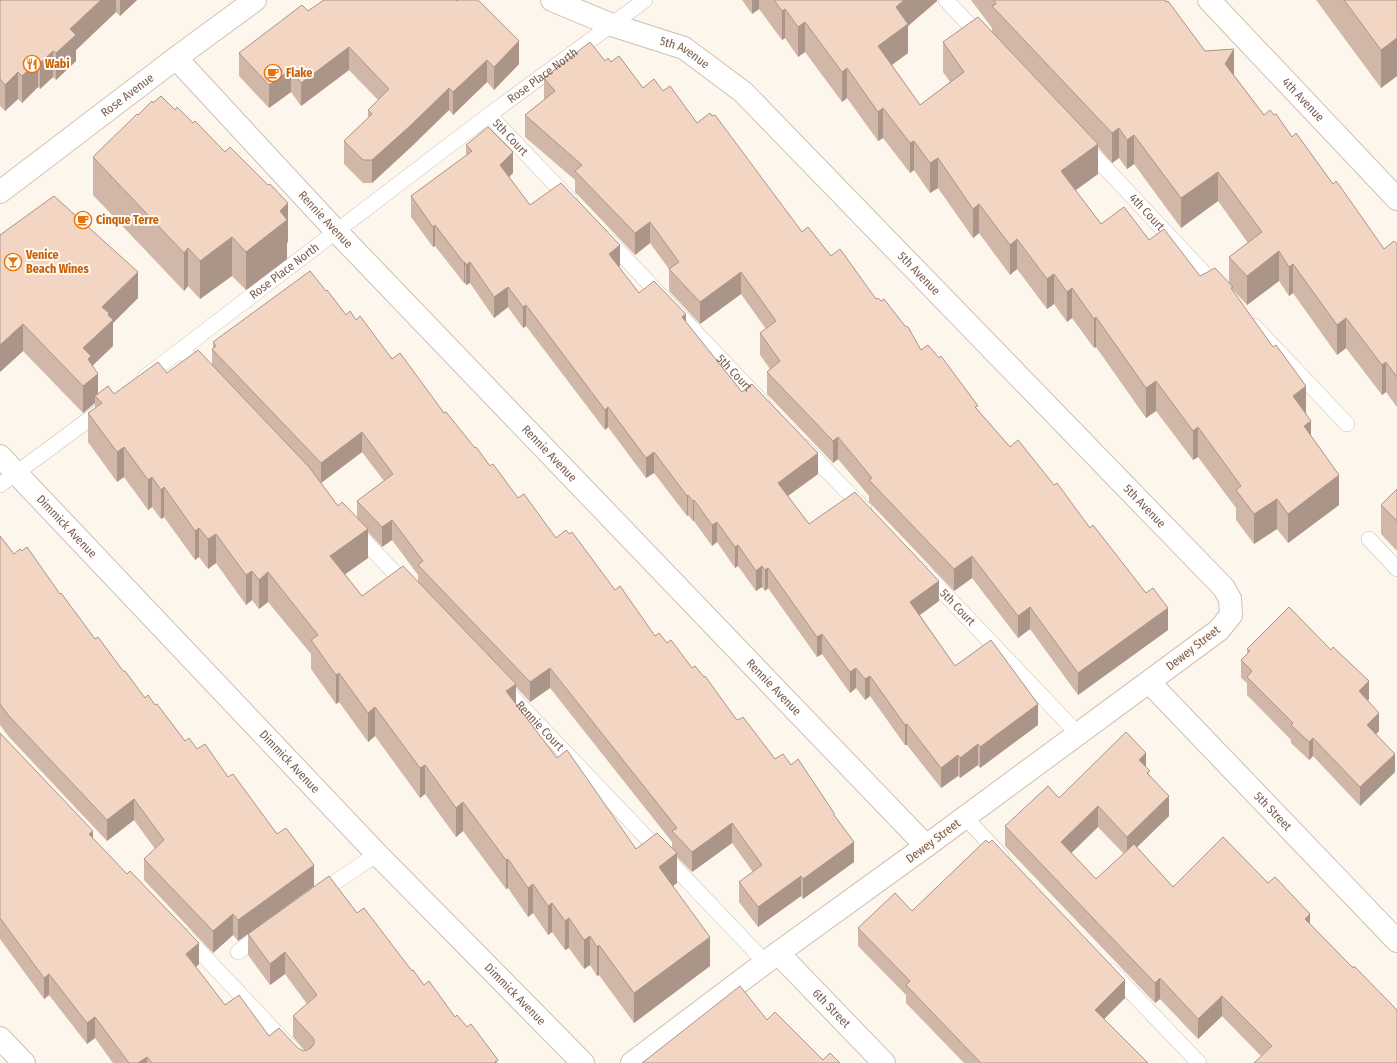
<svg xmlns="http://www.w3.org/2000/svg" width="1397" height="1063" viewBox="0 0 1397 1063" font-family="'Fira Sans Condensed',sans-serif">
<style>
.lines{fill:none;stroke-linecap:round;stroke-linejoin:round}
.lane-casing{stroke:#d1beb0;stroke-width:16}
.street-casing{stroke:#d1beb0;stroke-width:24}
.secondary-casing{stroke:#d6c0b0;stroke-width:24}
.lane{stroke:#fff;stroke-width:15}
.street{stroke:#fff;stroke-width:22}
.secondary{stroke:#fff;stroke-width:22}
.wall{fill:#d1b7a8;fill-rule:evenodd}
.shaded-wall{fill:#aa9588}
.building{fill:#f3d5c3;stroke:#aa9588}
.labels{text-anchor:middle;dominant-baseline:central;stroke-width:4;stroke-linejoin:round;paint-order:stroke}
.street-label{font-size:12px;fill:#7a5c4d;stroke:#fffaf3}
.food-label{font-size:12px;font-weight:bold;fill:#c56008;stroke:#fffaf3;text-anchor:start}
</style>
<rect width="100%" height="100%" fill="#fdf6ec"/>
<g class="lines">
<defs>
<g id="lane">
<path d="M946 0 982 38"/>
<path id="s1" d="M489 115 570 200"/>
<path id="s2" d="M1084 145 1218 288"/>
<path id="s3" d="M606 238 762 402"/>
<path d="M1254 326 1347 424"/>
<path d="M182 350 203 372"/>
<path id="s4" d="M145 377 489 115 645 0"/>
<path d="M804 447 864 509"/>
<path d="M0 485 103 409"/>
<path d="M355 531 408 587"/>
<path d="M1369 539 1397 569"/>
<path id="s5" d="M926 574 1078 734"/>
<path id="s6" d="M502 686 766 963"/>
<path d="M965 817 1002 857"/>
<path d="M318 894 377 854"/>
<path d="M185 936 305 1063"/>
<path d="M238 952 264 932"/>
<path d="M1111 971 1199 1063"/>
</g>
<g id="street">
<path id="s7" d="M552 0 612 25 684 48 743 92 1224 588 1230 599 1231 615 1219 630 926 846 778 953 632 1063"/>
<path id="s8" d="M176 58 336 231 926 846"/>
<path id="s9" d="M0 456 377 854 583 1063"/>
<path id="s10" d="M1149 682 1397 941"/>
<path id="s11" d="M778 953 884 1063"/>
<path d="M0 1038 24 1063"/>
</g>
<g id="secondary">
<path id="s12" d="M1209 0 1397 199"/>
<path id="s13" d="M0 192 176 58 255 0"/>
</g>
</defs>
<use href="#lane" class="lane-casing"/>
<use href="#street" class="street-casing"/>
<use href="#secondary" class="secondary-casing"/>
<use href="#lane" class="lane"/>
<use href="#street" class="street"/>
<use href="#secondary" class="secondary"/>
</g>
<path class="wall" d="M0 0H137L120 16 116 12 76 50V61L56 80 53 77 40 89 38 87 22 103 18 99 5 111 0 106Z
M742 0H937V1L908 26V53L892 65 920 105 950 82 943 72V42L992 33V28L971 0H1165L1205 51 1234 75 1264 115H1274L1333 184 1384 249 1397 244V407L1386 392 1382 395 1346 348 1337 355 1293 293 1289 296 1279 281 1247 305 1233 290V291L1306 413 1311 436 1339 505 1288 543 1277 529 1254 544 1236 520V508L1198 457 1193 460 1156 411 1146 418 1096 347 1094 348 1072 318 1067 322 1054 304 1047 309 1017 269 1010 275 979 233 973 238 938 188 930 193 914 170 910 173 883 138 878 141 847 98 842 102 805 52 798 57 785 38 782 40 759 9 752 14ZM1098 147 1112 163 1119 158 1127 169 1134 164 1181 228 1218 201 1248 243 1229 257V283L1200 276 1149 240 1101 224 1075 190 1098 174Z
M1316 0H1397V76L1381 88Z
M308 11 519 64 494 90 487 82 453 115 449 110 411 147 372 183H363L344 164V141L368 118V110L378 100 349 70 301 106 291 92 269 108 239 76V53Z
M605 61 611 62 643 88 663 91 697 123 802 232 831 256 876 299 921 350 978 410 1010 447 1054 485 1090 528 1168 630 1078 695 1030 629 1018 638 972 578 954 591 869 502V496L838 459 833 463 767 394V372L770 369 760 355V333L766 329 741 294 700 324 669 291V269L650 243 635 255 575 192V180L525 137V115L544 100V78Z
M153 103 175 110 288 242 287 243V259L246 290 232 276 200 299 188 286 184 291 93 195V157L138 115Z
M466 145 513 173 509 177 530 205 620 266 619 267 639 293 686 322 742 392 818 474 788 496 809 524 939 601 920 615 955 666 1038 725 980 768 978 765 960 778 958 776 941 788 907 745H905L870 696 865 700 856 688 850 693 822 654 817 657 768 588 765 591 762 587 756 591 738 566 735 568 717 542 712 546 694 521H693L688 515 687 516 654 473 646 478 608 427 605 430 526 326 523 328 508 307 494 318 470 283 466 285 465 283H464L435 246 433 247 411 217V196L466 156Z
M54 196 138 298 113 323V346L93 365 98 394H114L167 373 212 365V349L213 348V342L326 291 346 315 356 320 444 413 475 448 518 498 556 538 615 590 655 636 667 643 692 668 736 719 775 759 791 765 834 816 854 862 803 899 801 896 758 927 739 902V882L753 872 732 843 692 872 677 857V883L673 886 710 966 634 1023 599 975 597 976 590 965 584 969 569 948 565 950 552 932 548 935 533 913 528 917 508 888 506 889 463 831 456 837 425 794 420 798 375 736 368 742 339 702 336 704 311 669V654L268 602 259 609 252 600 246 605 216 563 208 569 199 557 195 560 164 517 161 519 152 507 148 510 124 477 117 482 88 442V413L95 408V403L83 413 23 351 0 372ZM362 452 384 481 357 501V517L338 506 321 483ZM368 532 382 547 392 540 418 575V581L362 596 345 574 368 558ZM516 687 530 702 550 688 672 842V848L636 849 557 758 516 704Z
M1397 489V551L1381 534V505Z
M0 536 14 554 60 594 95 639 145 698 155 705 185 741 197 749 228 777 314 886 238 941 233 935 213 953 144 880V859L155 849 134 820 107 841 9 737 0 725Z
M1247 649 1369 699 1368 700 1379 731 1376 734 1395 772 1360 806 1313 756 1309 760 1291 743V740L1247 695V683L1241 678V660L1247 654Z
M0 733 93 838 199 964 196 967 225 1005 269 1036 298 1048 303 1051H305L293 1037V1016L307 1004 285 974 270 985 248 955V934L357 913 412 971 424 985 455 1017 467 1027 498 1063H113L95 1038 87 1044 49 995 44 999 0 939Z
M1146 768 1150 776 1169 816 1137 847 1173 887 1310 924 1353 968 1261 1056 1222 1016 1198 1039 1160 999 1155 1003 1005 846V826L1059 798ZM1098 827 1124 854 1096 879 1071 853Z
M912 911 1125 998 1104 1019 1148 1063H964L906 1003V995L858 946V928Z"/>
<path class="shaded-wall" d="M101 0H116V12L76 50V61L56 80V53L70 29Z
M120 0H137L120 16Z
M752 0H759V9L752 14Z
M904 0H937V1L908 26V53L878 75V46L896 7Z
M785 9V38L782 40V11Z
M805 22V52L798 57V27Z
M1397 38V76L1381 88V50Z
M519 41V64L494 90V67Z
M349 47V70L301 106V83Z
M1234 49V79L1225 64Z
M53 51V77L40 89V63Z
M487 60V82L453 115V92Z
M38 61V87L22 103V76Z
M847 68V98L842 102V72Z
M291 69V92L269 108V85Z
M18 72V99L5 111V85Z
M449 88V110L411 147 372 183V160Z
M883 108V138L878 141V112Z
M1119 128V158L1112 163V133Z
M1134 135V164L1127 169V140Z
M914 141V170L910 173V143Z
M1098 144V174L1061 201V171Z
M513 152V173L500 186V165Z
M938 158V188L930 193V163Z
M1218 172V201L1181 228V198Z
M288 203V242L287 243V259L246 290V252L280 211Z
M979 204V233L973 238V209Z
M650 222V243L635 255V233Z
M435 225V246L433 247V227Z
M232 237V276L200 299V261Z
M1017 239V269L1010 275V245Z
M620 245V266L609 274V254Z
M188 248V286L184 291V253Z
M1279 251V281L1247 305V276Z
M465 262V283H464V263Z
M470 262V283L466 285V265Z
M1293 264V293L1289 296V267Z
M138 272V298L113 323V346L91 367 98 374V400L95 396V403L83 413V348L102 307Z
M741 272V294L700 324V302Z
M1054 274V304L1047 309V279Z
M508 287V307L494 318V297Z
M1072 288V318L1067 322V292Z
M526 305V326L523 328V307Z
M686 314V335L682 317Z
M1096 317V347L1094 348V319Z
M1346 318V348L1337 355V325Z
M23 324V351L0 372V345Z
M1386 362V392L1382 395V365Z
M1156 381V411L1146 418V388Z
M1306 386V416L1293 396Z
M608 407V427L605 430V410Z
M1311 421V451L1304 426Z
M1198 427V457L1193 460V431Z
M362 432V452L321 483V463Z
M838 437V459L833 463V441Z
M124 447V477L117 482V452Z
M654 452V473L646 478V458Z
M818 453V474L778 503V483Z
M1339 475V505L1288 543V514Z
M152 477V507L148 510V480Z
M164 487V517L161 519V490Z
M688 495V515L687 516V496Z
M1277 499V529L1254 544V514Z
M694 500V521H693V501Z
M392 520V540L382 547V527Z
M717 522V542L712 546V525Z
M199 528V557L195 560V531Z
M368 529V558L330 585V556Z
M216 534V563L208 569V539Z
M738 545V566L735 568V547Z
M972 556V578L954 591V569Z
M762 566V587L756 591V571Z
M768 568V588L765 591V570Z
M252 571V600L246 605V575Z
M268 572V602L259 609V580Z
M939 581V601L910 622V602Z
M1030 607V629L1018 638V616Z
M1168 608V630L1078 695V673Z
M822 634V654L817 657V637Z
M550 668V688L530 702V682Z
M856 668V688L850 693V672Z
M339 673V702L336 704V675Z
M870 676V696L865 700V679Z
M1369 681V699L1359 709V691Z
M516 684V713L506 691Z
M1038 704V725L980 768V747Z
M375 707V736L368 742V713Z
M1379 713V731L1367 743V725Z
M907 724V745H905V725Z
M1313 738V756L1309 760V742Z
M978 744V765L960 778V758Z
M1146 753V773L1139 760Z
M1395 754V772L1360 806V787Z
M958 755V776L941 788V768Z
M425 765V794L420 798V768Z
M1169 796V816L1127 857V837Z
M134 799V820L107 841V820Z
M463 802V831L456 837V808Z
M1098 806V827L1061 863V842Z
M732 823V843L692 872V852Z
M93 831V852L89 834Z
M854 842V862L803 899V879Z
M677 853V883L659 896V867Z
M508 859V888L506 889V860Z
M314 865V886L238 941V920Z
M801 876V896L758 927V907Z
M533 884V913L528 917V888Z
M552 903V932L548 935V906Z
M233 914V935L213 953V931Z
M1310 914V934L1305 919Z
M569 918V948L565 950V921Z
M590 936V965L584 969V940Z
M710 937V966L634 1023V993Z
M199 943V964L186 975V954Z
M599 945V975L597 976V947Z
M285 952V974L270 985V964Z
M49 974V995L44 999V978Z
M1160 978V999L1155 1003V983Z
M1125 980V998L1095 1028V1010Z
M1222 996V1016L1198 1039V1019Z
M95 1017V1038L87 1044V1023Z
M147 1057V1063H138Z"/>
<path class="building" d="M0 0H101L70 29 76 35 56 53 53 51 40 63 38 61 22 76 18 72 5 85 0 79Z
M324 0H456L457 1V0H478L519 41 494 67 487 60 453 92 449 88 411 125 372 160H363L344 141 372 114 368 110 389 89 349 47 301 83 291 69 269 85 239 53 302 5 308 11Z
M774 0H904L896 7 908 24 878 46 920 105 964 72 943 42 978 17 1098 144 1061 171 1101 224 1124 207 1149 240 1164 229 1200 276 1215 268 1233 287 1231 288 1273 347 1276 345 1306 386 1293 396 1311 421 1304 426 1339 475 1288 514 1277 499 1254 514 1236 490 1241 486 1198 427 1193 431 1156 381 1146 388 1096 317 1094 319 1072 288 1067 292 1054 274 1047 279 1017 239 1010 245 979 204 973 209 938 158 930 163 914 141 910 143 883 108 878 112 847 68 842 72 805 22 798 27 785 9 782 11Z
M994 0H1165L1166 2 1168 1 1205 51 1234 49 1225 64 1264 115 1270 110 1274 115 1276 114 1292 137 1296 133 1333 184 1336 181 1342 189 1384 249 1394 241 1397 244V377L1386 362 1382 365 1346 318 1337 325 1293 264 1289 267 1279 251 1247 276 1229 257 1262 232 1218 172 1181 198 1134 135 1127 140 1119 128 1112 133 992 6 996 4Z
M1344 0H1397V38L1381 50Z
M590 42 605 61 608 58 611 62 619 56 643 88 654 79 663 91 670 86 697 123 710 113 712 116 715 115 802 232 808 227 831 256 840 249 876 299 878 298 881 301 884 299 905 326 908 327 921 350 928 345 939 358 941 356 978 406 975 407 1010 447 1018 440 1054 485 1057 483 1090 528 1093 525 1146 593 1153 588 1168 608 1078 673 1030 607 1018 616 972 556 954 569 869 480 872 478 838 437 833 441 767 372 780 361 760 333 776 321 741 272 700 302 669 269 679 262 650 222 635 233 575 171 582 165 525 115 555 91 544 78Z
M161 96 175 110 177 107 193 123 195 121 225 152 230 147 268 185 270 184 288 203 280 211 287 220 246 252 232 237 200 261 188 248 184 253 93 157 137 114 138 115 152 101 153 103Z
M488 127 513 152 500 165 530 205 561 183 620 245 609 254 639 293 654 281 686 314 682 317 742 392 752 384 818 453 778 483 809 524 855 492 939 581 910 602 955 666 991 640 1038 704 980 747 978 744 960 758 958 755 941 768 907 724 905 725 870 676 865 679 856 668 850 672 822 634 817 637 768 568 765 570 762 566 756 571 738 545 735 547 717 522 712 525 694 500 693 501 688 495 687 496 654 452 646 458 608 407 605 410 526 305 523 307 508 287 494 297 470 262 466 265 465 262 464 263 435 225 433 227 411 196 472 151 466 145Z
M54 196 138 272 102 307 109 313 108 315 113 320 83 348 91 356 88 359 98 374 83 386 23 324 0 345V235Z
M310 271 326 291 327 290 346 315 350 311 356 320 360 316 392 359 400 353 444 413 446 412 475 448 476 447 490 466 493 464 518 498 524 494 556 538 566 530 569 534 572 532 615 590 620 586 655 636 659 633 667 643 671 640 692 668 695 666 704 677 705 676 736 719 738 720 743 717 775 759 783 754 791 765 798 759 834 813V815L854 842 803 879 801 876 758 907 739 882 762 865 732 823 692 852 672 831 677 828 550 668 530 682 418 565 423 561 392 520 382 527 357 501 393 474 362 432 321 463 212 349 216 346 213 342Z
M198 350 309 467 338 506 342 502 368 529 330 556 362 596 403 566 516 684 506 691 557 758 567 750 636 849 657 833 677 853 659 867 710 937 634 993 599 945 597 947 590 936 584 940 569 918 565 921 552 903 548 906 533 884 528 888 508 859 506 860 463 802 456 808 425 765 420 768 375 707 368 713 339 673 336 675 311 640 318 635 268 572 259 580 252 571 246 575 216 534 208 539 199 528 195 531 164 487 161 490 152 477 148 480 124 447 117 452 88 413 102 403 95 396 108 386 114 394 158 362 167 373Z
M1397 489V521L1381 505Z
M0 536 14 554 20 549 22 551 27 547 60 594 61 593 95 639 98 637 123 671H125L145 698 148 695 155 705 157 704 185 741 189 738 197 749 205 744 228 777 233 774 277 834 286 828 314 865 238 920 233 914 213 931 144 859 164 840 134 799 107 820 9 716 0 704Z
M1289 607 1331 650 1333 647 1369 681 1359 691 1379 713 1367 725 1395 754 1360 787 1313 738 1309 742 1291 725 1293 723 1247 677 1252 671 1241 660 1250 651 1247 649Z
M1126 732 1146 753 1139 760 1150 771 1147 773 1169 796 1127 837 1098 806 1061 842 1096 879 1134 844 1173 887 1223 837 1268 883 1275 877 1310 914 1305 919 1353 968 1354 966 1397 1010V1063H1254L1272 1046 1222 996 1198 1019 1160 978 1155 983 1005 826 1048 786 1059 798Z
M0 733 93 831 89 834 127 874 130 871 199 943 186 954 225 1005 239 995 269 1036 279 1028 298 1048 303 1051 307 1050 311 1048 314 1044V1039L293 1016 317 995 285 952 270 964 248 934 329 876 357 913 364 908 412 971 413 970 424 985 429 981 455 1017 457 1015 467 1027 471 1024 498 1060 495 1062 496 1063H152L147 1057 138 1063H129L95 1017 87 1023 49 974 44 978 0 918Z
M986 840 989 843 992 840 1125 980 1095 1010 1148 1063H981L906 985 910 981 858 928 895 893 912 911Z
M740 986 767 1020 775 1012 823 1060 830 1053 840 1063H642Z"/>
<defs>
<symbol id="restaurant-ring" viewBox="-11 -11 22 22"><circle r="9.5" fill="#fffaf3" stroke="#e8710a" stroke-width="1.5"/><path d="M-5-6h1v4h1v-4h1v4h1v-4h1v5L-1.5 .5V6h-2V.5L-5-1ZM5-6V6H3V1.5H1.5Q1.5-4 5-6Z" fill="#e8710a"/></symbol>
<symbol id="cafe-ring" viewBox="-11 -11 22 22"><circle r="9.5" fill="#fffaf3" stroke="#e8710a" stroke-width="1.5"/><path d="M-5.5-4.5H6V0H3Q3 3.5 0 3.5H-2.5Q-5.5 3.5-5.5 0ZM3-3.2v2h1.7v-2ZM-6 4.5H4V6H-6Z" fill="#e8710a"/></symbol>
<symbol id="bar-ring" viewBox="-11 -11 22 22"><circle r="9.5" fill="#fffaf3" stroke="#e8710a" stroke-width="1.5"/><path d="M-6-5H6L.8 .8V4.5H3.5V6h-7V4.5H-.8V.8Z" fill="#e8710a"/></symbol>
</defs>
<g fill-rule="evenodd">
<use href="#restaurant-ring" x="22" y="54" width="20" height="20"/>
<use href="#cafe-ring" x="263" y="63" width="20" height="20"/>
<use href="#cafe-ring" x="73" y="210" width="20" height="20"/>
<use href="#bar-ring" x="3" y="252" width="20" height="20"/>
</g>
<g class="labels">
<g class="street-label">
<text stroke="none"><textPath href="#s7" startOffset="143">5th Avenue</textPath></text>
<text stroke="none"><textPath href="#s4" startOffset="499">Rose Place North</textPath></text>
<text stroke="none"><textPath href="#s13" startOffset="160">Rose Avenue</textPath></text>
<text stroke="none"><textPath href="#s12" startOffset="137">4th Avenue</textPath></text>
<text stroke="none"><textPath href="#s1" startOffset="31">5th Court</textPath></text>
<text stroke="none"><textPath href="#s2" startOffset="92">4th Court</textPath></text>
<text stroke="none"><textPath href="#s8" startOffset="220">Rennie Avenue</textPath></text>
<text stroke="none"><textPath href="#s4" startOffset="175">Rose Place North</textPath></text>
<text stroke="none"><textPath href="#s7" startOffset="467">5th Avenue</textPath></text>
<text stroke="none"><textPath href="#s3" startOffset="186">5th Court</textPath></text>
<text stroke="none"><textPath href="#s8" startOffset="544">Rennie Avenue</textPath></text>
<text stroke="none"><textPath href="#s7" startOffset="791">5th Avenue</textPath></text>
<text stroke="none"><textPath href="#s9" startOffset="97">Dimmick Avenue</textPath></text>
<text stroke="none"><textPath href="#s5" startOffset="46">5th Court</textPath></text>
<text transform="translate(1193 648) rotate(-38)">Dewey Street</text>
<text stroke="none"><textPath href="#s8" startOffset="868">Rennie Avenue</textPath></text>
<text stroke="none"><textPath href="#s6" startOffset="55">Rennie Court</textPath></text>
<text stroke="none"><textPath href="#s9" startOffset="421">Dimmick Avenue</textPath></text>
<text stroke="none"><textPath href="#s10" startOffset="179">5th Street</textPath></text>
<text transform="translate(933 841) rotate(-37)">Dewey Street</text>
<text stroke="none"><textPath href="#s9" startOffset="745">Dimmick Avenue</textPath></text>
<text stroke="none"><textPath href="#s11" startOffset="77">6th Street</textPath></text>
</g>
<g class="food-label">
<text x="45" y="64">Wabi</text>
<text x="286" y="73">Flake</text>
<text x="96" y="220">Cinque Terre</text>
<text x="26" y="255">Venice<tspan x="26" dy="14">Beach Wines</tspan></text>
</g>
</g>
</svg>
